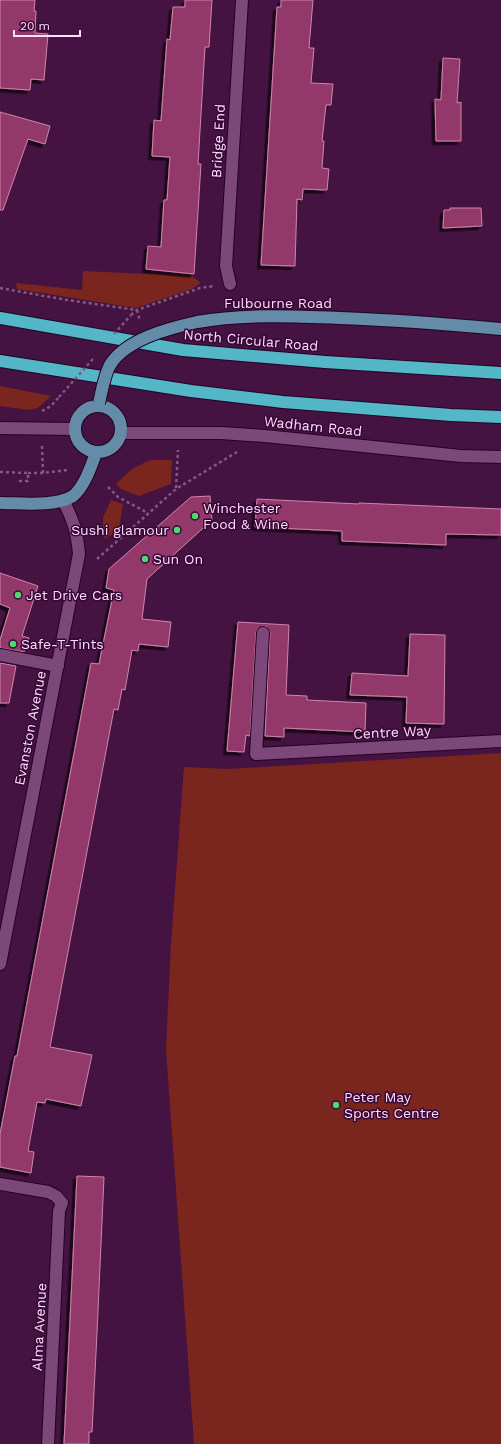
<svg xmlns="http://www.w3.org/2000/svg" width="501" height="1444" viewBox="0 0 501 1444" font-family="'Work Sans',sans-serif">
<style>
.green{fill:#7a251d}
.building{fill:#93386a;stroke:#ce86a9;filter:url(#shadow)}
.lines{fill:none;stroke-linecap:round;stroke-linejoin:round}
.minor-casing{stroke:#250224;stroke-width:14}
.major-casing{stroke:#250224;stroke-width:14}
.highway-casing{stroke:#250224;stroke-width:14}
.path{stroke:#835981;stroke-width:2.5;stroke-dasharray:3 3;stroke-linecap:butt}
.minor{stroke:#7c4879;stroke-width:12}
.major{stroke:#648ba8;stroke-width:12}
.highway{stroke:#54b7c7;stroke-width:12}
.major-bridge-casing{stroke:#250224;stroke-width:14;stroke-linecap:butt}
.path-bridge{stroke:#835981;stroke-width:2.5;stroke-dasharray:3 3;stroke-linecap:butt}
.major-bridge{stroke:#648ba8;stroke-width:12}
.poi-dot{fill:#51d674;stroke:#380737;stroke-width:1.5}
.labels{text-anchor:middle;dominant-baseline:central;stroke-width:3;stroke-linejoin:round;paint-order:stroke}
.street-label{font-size:14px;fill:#fee0fb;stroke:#380737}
.poi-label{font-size:14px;fill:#fee0fb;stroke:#380737;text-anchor:start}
</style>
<defs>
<filter id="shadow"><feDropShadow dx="-3.5" dy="3.5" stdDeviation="0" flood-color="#0009"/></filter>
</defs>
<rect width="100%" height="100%" fill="#441342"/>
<path class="green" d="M83 271 192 276 201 283 192 289 136 308 17 289 16 283 82 290Z
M0 386 51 396 38 408 29 410 0 406Z
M150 460H172L171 484 139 496 121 489 116 484 132 469Z
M111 500 123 504 119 529 106 539 103 536V518Z
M501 753V1444H194L166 1049 171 943 184 767 228 769Z"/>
<path class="building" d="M0 0H35L34 11H36L35 33 48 34 44 80 31 79 30 90 0 88Z
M185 0H212L209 47H205L198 164H201L194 274 146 269 148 246 161 247 164 200H167L170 157 152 156 154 120 161 121 167 39 170 40 173 7H185Z
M281 0H313L309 48H314L311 83 333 84 331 105H326L322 141H324L322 168 329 169 327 190 303 189 302 200 297 199 295 266 261 265 277 7H281Z
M443 58 460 59 457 103 461 102V141H436L435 99 441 100Z
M0 112 50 126 45 144 28 139 3 210H0Z
M450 208H481L482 226 443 228 444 210H450Z
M210 496 212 520 147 579 142 619 171 622 168 647 139 644 138 651 132 650 125 690 122 689 118 710 114 709 50 1047 92 1055 81 1106 46 1099 45 1103 37 1102 28 1151 34 1152 31 1173 0 1167V1134L15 1056H17L91 663 99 664 114 590 106 588 109 569 191 497Z
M257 499 359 504V503L501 509V535L446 534V545L342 541V531L255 527Z
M0 573 38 586 22 636 29 638 24 652 0 648V640L10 608 0 604Z
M238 622 289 625 286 695 307 696V700L366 703 365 732 284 728V737L265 736 270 633 267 627 263 626 257 629 256 633 250 736 246 735 244 752 227 751Z
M410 634 445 635 444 724 406 723 407 697 350 695 352 673 408 676Z
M0 663 16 666 9 703H0Z
M77 1176 104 1177 97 1333 92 1432H89V1444H64Z"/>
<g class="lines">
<defs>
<path id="minor" d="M230 284 226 266 242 0
M0 428 75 429
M122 433H221L265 436 461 456 501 457
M263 633 256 754 501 741
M0 655 58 666
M0 964 79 554C77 531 73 520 63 500
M0 1184 48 1192 56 1196 62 1203 59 1211 48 1444"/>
<path id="major" d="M197 322C244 314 292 316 340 318 394 320 447 324 501 329
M75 429a23 23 0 1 1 46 0a23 23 0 1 1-46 0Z
M0 503C19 503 57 507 73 496 85 486 91 466 96 453"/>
<path id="highway" d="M0 318 183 350 325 362 501 373
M0 361 191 391 283 402 451 415 501 417"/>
</defs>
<use href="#minor" class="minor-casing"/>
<use href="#major" class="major-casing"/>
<use href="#highway" class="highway-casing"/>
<path class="path" d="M0 288 67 300 137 310
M137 310 140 321
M131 315 137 310 200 288 214 286
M42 411 51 406 59 397
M42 446 43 473
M0 472 28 473V481H20V484
M28 473H43L67 470
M108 487 118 497 148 513
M176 488 178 450
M97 559 176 489 237 452"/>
<use href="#minor" class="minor"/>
<use href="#major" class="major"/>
<use href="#highway" class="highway"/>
<defs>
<path id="major-bridge" d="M99 403C102 391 104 376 110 365 126 339 170 328 197 322"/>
</defs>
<use href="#major-bridge" class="major-bridge-casing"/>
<path class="path-bridge" d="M114 334 131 315
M59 397 93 359"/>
<use href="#major-bridge" class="major-bridge"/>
</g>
<g class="poi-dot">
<circle cx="195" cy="516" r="4"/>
<circle cx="177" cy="530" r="4"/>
<circle cx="145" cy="559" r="4"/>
<circle cx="18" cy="595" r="4"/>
<circle cx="13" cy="644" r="4"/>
<circle cx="336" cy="1105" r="4"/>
</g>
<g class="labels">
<g class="street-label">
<text transform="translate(218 141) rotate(-87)">Bridge End</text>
<text x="278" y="303">Fulbourne Road</text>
<text transform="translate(251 340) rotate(5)">North Circular Road</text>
<text transform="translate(313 426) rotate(6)">Wadham Road</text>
<text transform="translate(30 728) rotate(-79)">Evanston Avenue</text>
<text transform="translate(392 732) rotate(-3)">Centre Way</text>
<text transform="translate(39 1327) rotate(-87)">Alma Avenue</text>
</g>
<g class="poi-label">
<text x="203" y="508">Winchester<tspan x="203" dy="16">Food &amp; Wine</tspan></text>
<text x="169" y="530" text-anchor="end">Sushi glamour</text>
<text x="153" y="559">Sun On</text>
<text x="26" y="595">Jet Drive Cars</text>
<text x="21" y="644">Safe-T-Tints</text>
<text x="344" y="1097">Peter May<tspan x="344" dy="16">Sports Centre</tspan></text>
</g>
</g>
<path d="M14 30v6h66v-6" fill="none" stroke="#fee0fb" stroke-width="2"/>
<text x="20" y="30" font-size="12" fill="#fee0fb" stroke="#380737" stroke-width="3" paint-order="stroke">20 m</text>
</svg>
